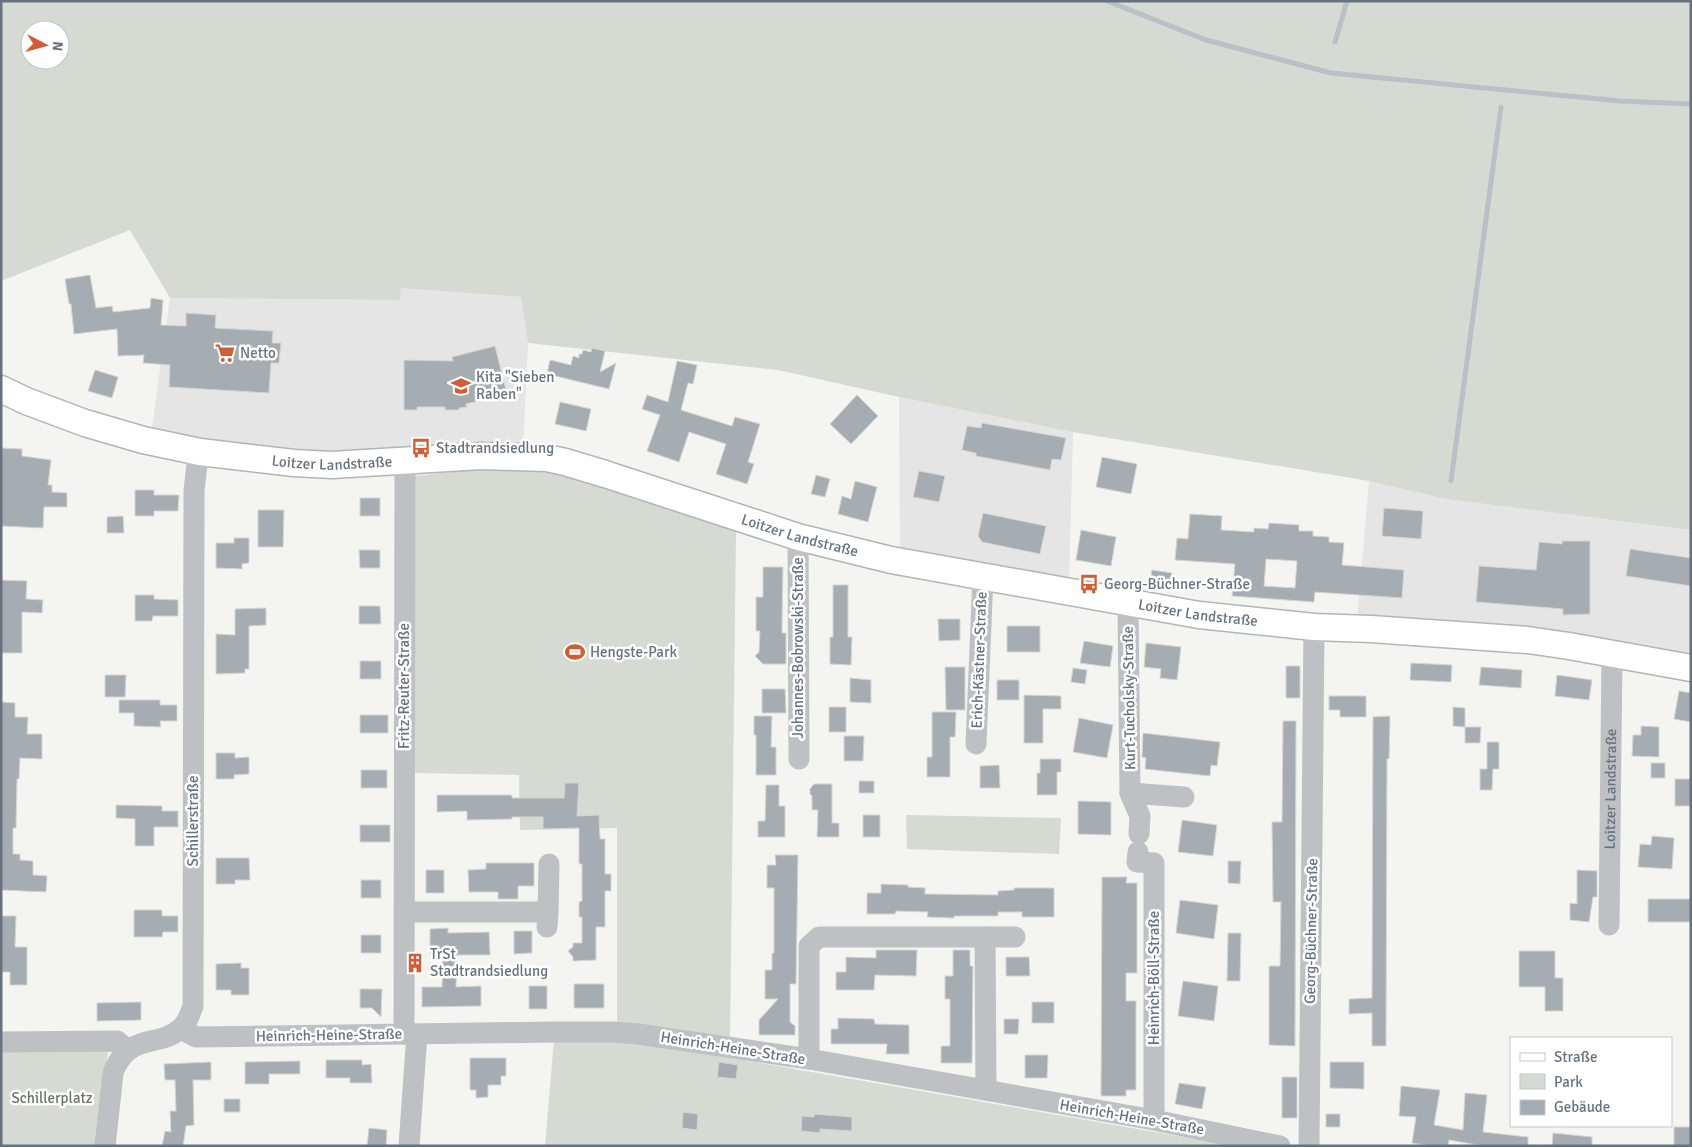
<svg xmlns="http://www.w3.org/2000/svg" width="1692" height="1147" viewBox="0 0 1692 1147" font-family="Signika,sans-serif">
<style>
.built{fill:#e4e5e4}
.green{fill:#d5dad2;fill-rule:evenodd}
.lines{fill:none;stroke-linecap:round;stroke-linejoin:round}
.stream{stroke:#b8c1c6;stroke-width:5}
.building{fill:#a6adb2;stroke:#d5d5d3;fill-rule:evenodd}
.major-casing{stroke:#b1b5b8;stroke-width:29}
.minor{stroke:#bdc1c4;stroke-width:21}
.major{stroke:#fff;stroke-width:26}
.labels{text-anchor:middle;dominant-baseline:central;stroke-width:5;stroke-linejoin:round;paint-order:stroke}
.poi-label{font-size:15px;fill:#66737e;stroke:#fff;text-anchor:start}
.street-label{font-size:15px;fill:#66737e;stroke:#fff}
.park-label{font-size:15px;fill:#677664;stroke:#fff}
</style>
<rect width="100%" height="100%" fill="#f4f4f1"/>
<path class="built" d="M401 288 521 297 528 343 523 448 326 456 151 434 170 298 400 300Z
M899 397 1073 432 1069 582 900 553Z
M1369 481 1446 499 1691 530V660L1357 621Z"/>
<path class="green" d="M1 1H1691V530L1446 499 1369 481 1073 432 899 397 778 370 528 343 521 297 401 288 400 300 170 298 130 230 1 281ZM30 30H60V60H30Z
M471 470H530L576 477 736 530 730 1041 617 1025V828L520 830 519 775 415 773 414 476Z
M906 815 1061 818 1059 854 907 849Z
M554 1040 617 1042 669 1047 1224 1144V1146H545Z
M1 1051H108L98 1146H1Z"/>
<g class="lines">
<path class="stream" d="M1107 1 1206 40 1331 73 1620 101 1691 104
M1335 42 1347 1
M1451 481 1501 107"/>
</g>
<path class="building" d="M90 275 96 308 112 306 113 312 150 308 151 298 163 300 161 325 186 326V313L216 315 215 328 273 331 272 343H281L279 363H271L269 393 169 387 170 365 143 363 144 355 118 356 117 329 74 334 71 304H69L65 279Z
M495 346 507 394 466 404 467 407 459 408V410H445V407H417V410H404V360L453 361 452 357Z
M592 348 605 351 600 372 616 363 609 389 547 374 550 360 571 365 573 356 579 358V354H582L583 350 591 352Z
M677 361 697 365 693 384 688 383 681 410 732 426 735 417 760 424 748 462 754 464 747 484 716 474 726 444 689 432 679 462 647 451 660 415 642 409 647 395 668 402Z
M95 370 118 377 112 398 88 391Z
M857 395 878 416 851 444 830 424Z
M560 402 591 409 586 431 555 424Z
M982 423 1066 438 1061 460 1052 459 1050 470 976 456V453L962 450 967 426 981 428Z
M1 448 22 449V456L51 460 48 485H52V492L67 493V507H44L43 528 1 526Z
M1102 457 1137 464 1131 494 1096 487Z
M919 471 945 476 939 502 913 497Z
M816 475 830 479 825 497 811 494Z
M855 481 877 487 868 522 838 514 842 496 851 499Z
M135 490H154V495H179L178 511H154V516H135Z
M360 498H380V516H360Z
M1384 508 1423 511 1421 539 1382 536Z
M258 510H284L283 547H258Z
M983 513 1046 526 1040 554 982 542 978 536Z
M1190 514 1222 516 1221 530 1254 532V528L1268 529 1269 523 1299 525V531H1313V536L1329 537V542L1344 543 1342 565 1404 570 1402 598 1315 592 1314 602 1232 596 1235 564 1175 560 1177 538 1188 539ZM1266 559 1297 561 1295 588 1264 586Z
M123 516 124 533H107V517Z
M1081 530 1116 537 1111 566 1076 560Z
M234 538H249V563L242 564V569L216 568V543H234Z
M1562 541H1590V614L1563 615V609L1476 602 1479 566 1536 570 1539 542 1562 544Z
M1630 549 1691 558V586L1626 576Z
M359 550H380V568H360Z
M763 567H783L782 621V633H786V664H763L755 656 759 652 760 631H756V597H763Z
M1152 570 1172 573 1169 587 1150 584Z
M1 580 27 581 26 599 43 600 42 613 22 612V653H1Z
M833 585H848V637H852L851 665 830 664V637H833Z
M135 595H154V599L178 600V616H153L152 621H135Z
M359 606H380L381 624H359Z
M266 608V625L249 626V669H245V673L216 674V634L235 635V609Z
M938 619H960V640L939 641Z
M1007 626H1040V652H1007Z
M1084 641 1113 646 1110 667 1080 663Z
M1146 643 1181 647 1177 680 1160 678 1161 669 1144 667Z
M360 661H381V679H360Z
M1411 663 1452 665 1451 682 1410 680Z
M1286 666H1300V698H1286Z
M945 667H965V710H946Z
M1481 667 1522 670 1521 688 1479 685Z
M1073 668 1087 670 1085 684 1071 682Z
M105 675H126L125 697H105Z
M1557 675 1592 680 1589 700 1555 696Z
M850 678 871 680V703L850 702Z
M997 680H1019V700H997Z
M762 689H785L786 713H762Z
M1679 691 1691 693V722L1674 719Z
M1024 695 1061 696V709H1043V743H1024Z
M1329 696H1366V717H1340V710H1329Z
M119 700H160V705H177V721H160L161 727 134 726V713H119Z
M1 702 15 703V717H28L27 734H42V759L20 758 19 779H17L16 828H13V854H20V860L33 861V875L47 876 46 892 1 890Z
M829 707H846V732H829Z
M1453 707 1465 708V727L1453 726Z
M932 712H956L955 737H950V777H927V757H932Z
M360 715H388V733H360Z
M754 716H772L771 747H776V775H756V735H754Z
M1390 716 1389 759H1387L1386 1046H1372V1013L1349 1014V999L1372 998 1373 717Z
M1079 718 1113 725 1107 758 1073 752Z
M1283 721H1296L1295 1046 1269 1045V966H1280L1281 902H1273L1272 822H1282Z
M1641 726 1659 727V757L1632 756 1633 735H1641Z
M1465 727H1481L1480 743H1465Z
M1143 733 1220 742 1217 766 1211 765 1210 776 1145 769 1146 758 1142 757Z
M844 736H864L863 761H844Z
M1487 742H1499V769H1493L1492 790H1480V769H1487Z
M216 753H235V758L249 757V774L234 775V779H216Z
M1040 759H1061V772H1057V795H1037V773H1040Z
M1651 763H1665V778H1651Z
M999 765 1000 788H980V766Z
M361 770H387V788H361Z
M1675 779H1691V806H1675Z
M859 781H874V793H859Z
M565 783H579L577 816 599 815 600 839H605V874H611V891H605V927H596V960L573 961V957L568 951 573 947V943H582V917H579V902L582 901V864H579V828L543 829V817H512V819L467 820V811L437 812V795H512V798H564Z
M814 784H832V823H839V837H817L818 810H812V796L810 794V789Z
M766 785H779V806H785V837H758V821H765Z
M1078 801 1111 802V835L1078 834Z
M116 805 162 806V811H178V827H154V846H135V819L116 818Z
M863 815H880V837H863Z
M1182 820 1217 825 1213 856 1178 852Z
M360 825H390V842H360Z
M1652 836 1674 838 1672 869 1638 867 1640 844 1651 845Z
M775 855H798L796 984H790V1022L795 1026V1035H759V1020L778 999H765V970H772V953H774V888H767V865H776Z
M216 858H249L250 880H235V884H216Z
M1228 861H1241L1240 884 1228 883Z
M486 863H534V886H518V899H498V892H469L468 870 486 869Z
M426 870H444V893H426Z
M1577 870 1597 871V897H1593L1589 922 1570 920V903L1577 904Z
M1102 877H1127L1126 883H1137V973H1126V1001H1136V1090H1126V1096H1101Z
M361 880H381V898H361Z
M881 884 908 885V887L925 888V894L998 895V891L1014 890V888H1054V917H1022V912H998V916H954V918L927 917 928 912 896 911 895 914H867V893H881Z
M1648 899H1691V922H1648Z
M1180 900 1218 905 1214 939 1176 933Z
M134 910H162V916H178V932H163L162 937H134Z
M1 916H16L15 947H27V985H10V972H1Z
M448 928V933L489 932 490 955H457L456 987 481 986V1006L422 1007V987H442L443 954H430V929Z
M514 931H532V953L514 954Z
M1228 933H1241L1240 981H1227Z
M361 935H381V953H361Z
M876 950H917L916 976 875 975 874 990H836V972H846V957L876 958Z
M953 950H970V966H973L972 1063H941V1046H950V999H945V976H953Z
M1519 951H1555V978H1563V1011H1545V987H1519Z
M1006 957H1029L1030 976H1006Z
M241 963V968H249V995H231V990H216V964Z
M1183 981 1218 986 1214 1021 1178 1016Z
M574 984H604V1008H574Z
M529 986H547V1009H529Z
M360 989H382L381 1017 372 1008H360Z
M141 1002V1020L97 1021V1003Z
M1032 1002H1054V1023H1032Z
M838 1018 874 1019 875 1024 909 1025V1054H886L887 1044H831V1029H838Z
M1004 1019H1019L1018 1034H1004Z
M1025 1055H1048L1047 1078H1025Z
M470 1058H506V1076H501V1085H488V1097L476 1098V1090H470Z
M326 1060H362V1065L371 1064 372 1083H350V1078H326Z
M300 1061V1074H269V1084H245V1062Z
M211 1062V1080H193L194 1125 186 1126 183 1146H162L165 1131 171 1132 170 1111H176L175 1080H165L164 1064Z
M719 1062 738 1065 736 1079 717 1077Z
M1330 1062H1364V1089L1330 1088Z
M1282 1077H1297V1118H1282Z
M1179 1083 1206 1087 1202 1109 1175 1104Z
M1401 1086 1440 1090 1434 1125 1463 1130 1465 1093 1487 1095 1483 1132 1528 1137V1146H1484L1449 1140 1448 1146H1431L1412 1143 1416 1117 1399 1116Z
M224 1099H240V1112H224Z
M683 1112 698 1114 697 1130 682 1128Z
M814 1114 852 1117V1131L820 1129V1133L801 1131 802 1116 814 1117Z
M1326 1114H1340V1127H1326Z
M1674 1127H1691V1146H1674Z
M369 1128 387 1130 386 1146H367Z
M1553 1133 1592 1137V1146H1552Z"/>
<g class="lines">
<defs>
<g id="major">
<path id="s2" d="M1 389 26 401 85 423 143 440 200 452 294 463 332 465 481 456 547 458 565 462 605 474 798 537 891 560 1199 615 1314 627 1371 629 1528 640 1569 646 1691 668"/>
</g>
</defs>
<use href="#major" class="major-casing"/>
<g class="minor">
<path d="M798 537 799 759"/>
<path d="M1128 603 1130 793 1140 816 1139 834"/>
<path d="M976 744 983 576"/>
<path d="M1130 793 1184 797"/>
<path d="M1138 852 1137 862 1154 863V1120"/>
<path d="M404 912H548L547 927"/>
<path d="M548 912 549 864"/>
<path id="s1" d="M1609 925 1612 654"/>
<path d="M985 937H1015"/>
<path d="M181 1029 196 1037 554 1032H614L638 1034 809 1059 1154 1120 1280 1146"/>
<path d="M404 1034 405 460"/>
<path d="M1 1042 117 1041 128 1050"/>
<path d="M809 1059V946L819 937H985L986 1090"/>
<path d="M105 1146C107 1128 109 1110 111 1092 112 1085 112 1076 114 1070 131 1032 158 1048 180 1029 187 1024 190 1014 193 1006L194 491 197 464 200 452"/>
<path d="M409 1146 417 1034"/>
<path d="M1309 1146 1314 627"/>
</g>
<use href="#major" class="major"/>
</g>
<defs>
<symbol id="supermarket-bare" viewBox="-9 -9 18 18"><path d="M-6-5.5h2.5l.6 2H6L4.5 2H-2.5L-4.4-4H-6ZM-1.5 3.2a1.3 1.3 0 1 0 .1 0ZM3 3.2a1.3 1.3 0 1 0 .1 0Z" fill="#d05d35" stroke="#fff" stroke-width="2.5" paint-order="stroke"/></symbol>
<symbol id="school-bare" viewBox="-9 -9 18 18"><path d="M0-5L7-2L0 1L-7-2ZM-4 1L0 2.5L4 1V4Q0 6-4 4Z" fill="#d05d35" stroke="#fff" stroke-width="2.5" paint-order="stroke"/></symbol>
<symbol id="bus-bare" viewBox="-9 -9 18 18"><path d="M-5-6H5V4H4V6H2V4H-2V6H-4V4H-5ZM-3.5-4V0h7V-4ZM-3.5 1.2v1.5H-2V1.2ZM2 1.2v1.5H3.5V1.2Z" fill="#d05d35" stroke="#fff" stroke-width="2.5" paint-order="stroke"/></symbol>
<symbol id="stadium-bare" viewBox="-9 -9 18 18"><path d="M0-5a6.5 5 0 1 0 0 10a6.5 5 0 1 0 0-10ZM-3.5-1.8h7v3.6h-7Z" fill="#d05d35" stroke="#fff" stroke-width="2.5" paint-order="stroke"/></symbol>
<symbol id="building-bare" viewBox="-9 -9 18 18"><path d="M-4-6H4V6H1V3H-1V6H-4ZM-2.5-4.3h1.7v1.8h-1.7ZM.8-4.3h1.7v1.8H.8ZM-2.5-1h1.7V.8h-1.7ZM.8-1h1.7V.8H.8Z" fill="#d05d35" stroke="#fff" stroke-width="2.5" paint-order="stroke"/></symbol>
</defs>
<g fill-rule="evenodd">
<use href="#supermarket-bare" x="211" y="339" width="28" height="28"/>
<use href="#school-bare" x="447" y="372" width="28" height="28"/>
<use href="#bus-bare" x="407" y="434" width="28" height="28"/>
<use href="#bus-bare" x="1075" y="570" width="28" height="28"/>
<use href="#stadium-bare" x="561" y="638" width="28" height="28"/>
<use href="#building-bare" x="401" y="949" width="28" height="28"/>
</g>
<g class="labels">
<g class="poi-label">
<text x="240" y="353">Netto</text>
<text x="476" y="377">Kita "Sieben<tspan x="476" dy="17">Raben"</tspan></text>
<text x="436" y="448">Stadtrandsiedlung</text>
<text x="1104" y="584">Georg-Büchner-Straße</text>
<text x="590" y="652">Hengste-Park</text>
<text x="430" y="954">TrSt<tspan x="430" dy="17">Stadtrandsiedlung</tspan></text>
</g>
<g class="street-label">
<text stroke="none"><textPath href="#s2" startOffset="342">Loitzer Landstraße</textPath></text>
<text stroke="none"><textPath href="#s2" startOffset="822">Loitzer Landstraße</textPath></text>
<text stroke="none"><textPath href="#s2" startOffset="1228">Loitzer Landstraße</textPath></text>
<text transform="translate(798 648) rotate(-90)">Johannes-Bobrowski-Straße</text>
<text transform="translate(979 660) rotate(-88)">Erich-Kästner-Straße</text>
<text transform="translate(404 686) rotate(-90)">Fritz-Reuter-Straße</text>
<text transform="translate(1129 698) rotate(-91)">Kurt-Tucholsky-Straße</text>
<text stroke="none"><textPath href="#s1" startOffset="136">Loitzer Landstraße</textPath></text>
<text transform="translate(193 821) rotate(-90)">Schillerstraße</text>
<text transform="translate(1311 931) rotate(-89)">Georg-Büchner-Straße</text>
<text transform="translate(1154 978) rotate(-90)">Heinrich-Böll-Straße</text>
<text transform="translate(329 1035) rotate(-1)">Heinrich-Heine-Straße</text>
<text transform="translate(733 1048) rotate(9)">Heinrich-Heine-Straße</text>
<text transform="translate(1132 1117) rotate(10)">Heinrich-Heine-Straße</text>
</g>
<g class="park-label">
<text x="52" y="1098">Schillerplatz</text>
</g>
</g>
<rect width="1692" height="1147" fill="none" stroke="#66737e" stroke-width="5"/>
<rect x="1510" y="1037" width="162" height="90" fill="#ffffff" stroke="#c2c7cb"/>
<rect x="1520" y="1053" width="25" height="8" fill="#ffffff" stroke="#c2c7cb"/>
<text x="1554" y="1062" font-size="15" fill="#66737e">Straße</text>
<rect x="1520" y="1074" width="25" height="15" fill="#d5dad2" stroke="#c2c7cb"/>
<text x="1554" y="1087" font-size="15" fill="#66737e">Park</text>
<rect x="1520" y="1100" width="25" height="15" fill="#a6adb2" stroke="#c2c7cb"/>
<text x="1554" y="1112" font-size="15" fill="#66737e">Gebäude</text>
<g transform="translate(45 45) rotate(96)"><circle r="24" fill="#ffffff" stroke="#c2c7cb"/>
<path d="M0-4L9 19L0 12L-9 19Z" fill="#d05d35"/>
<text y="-8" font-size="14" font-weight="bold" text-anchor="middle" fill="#66737e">N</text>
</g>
</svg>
